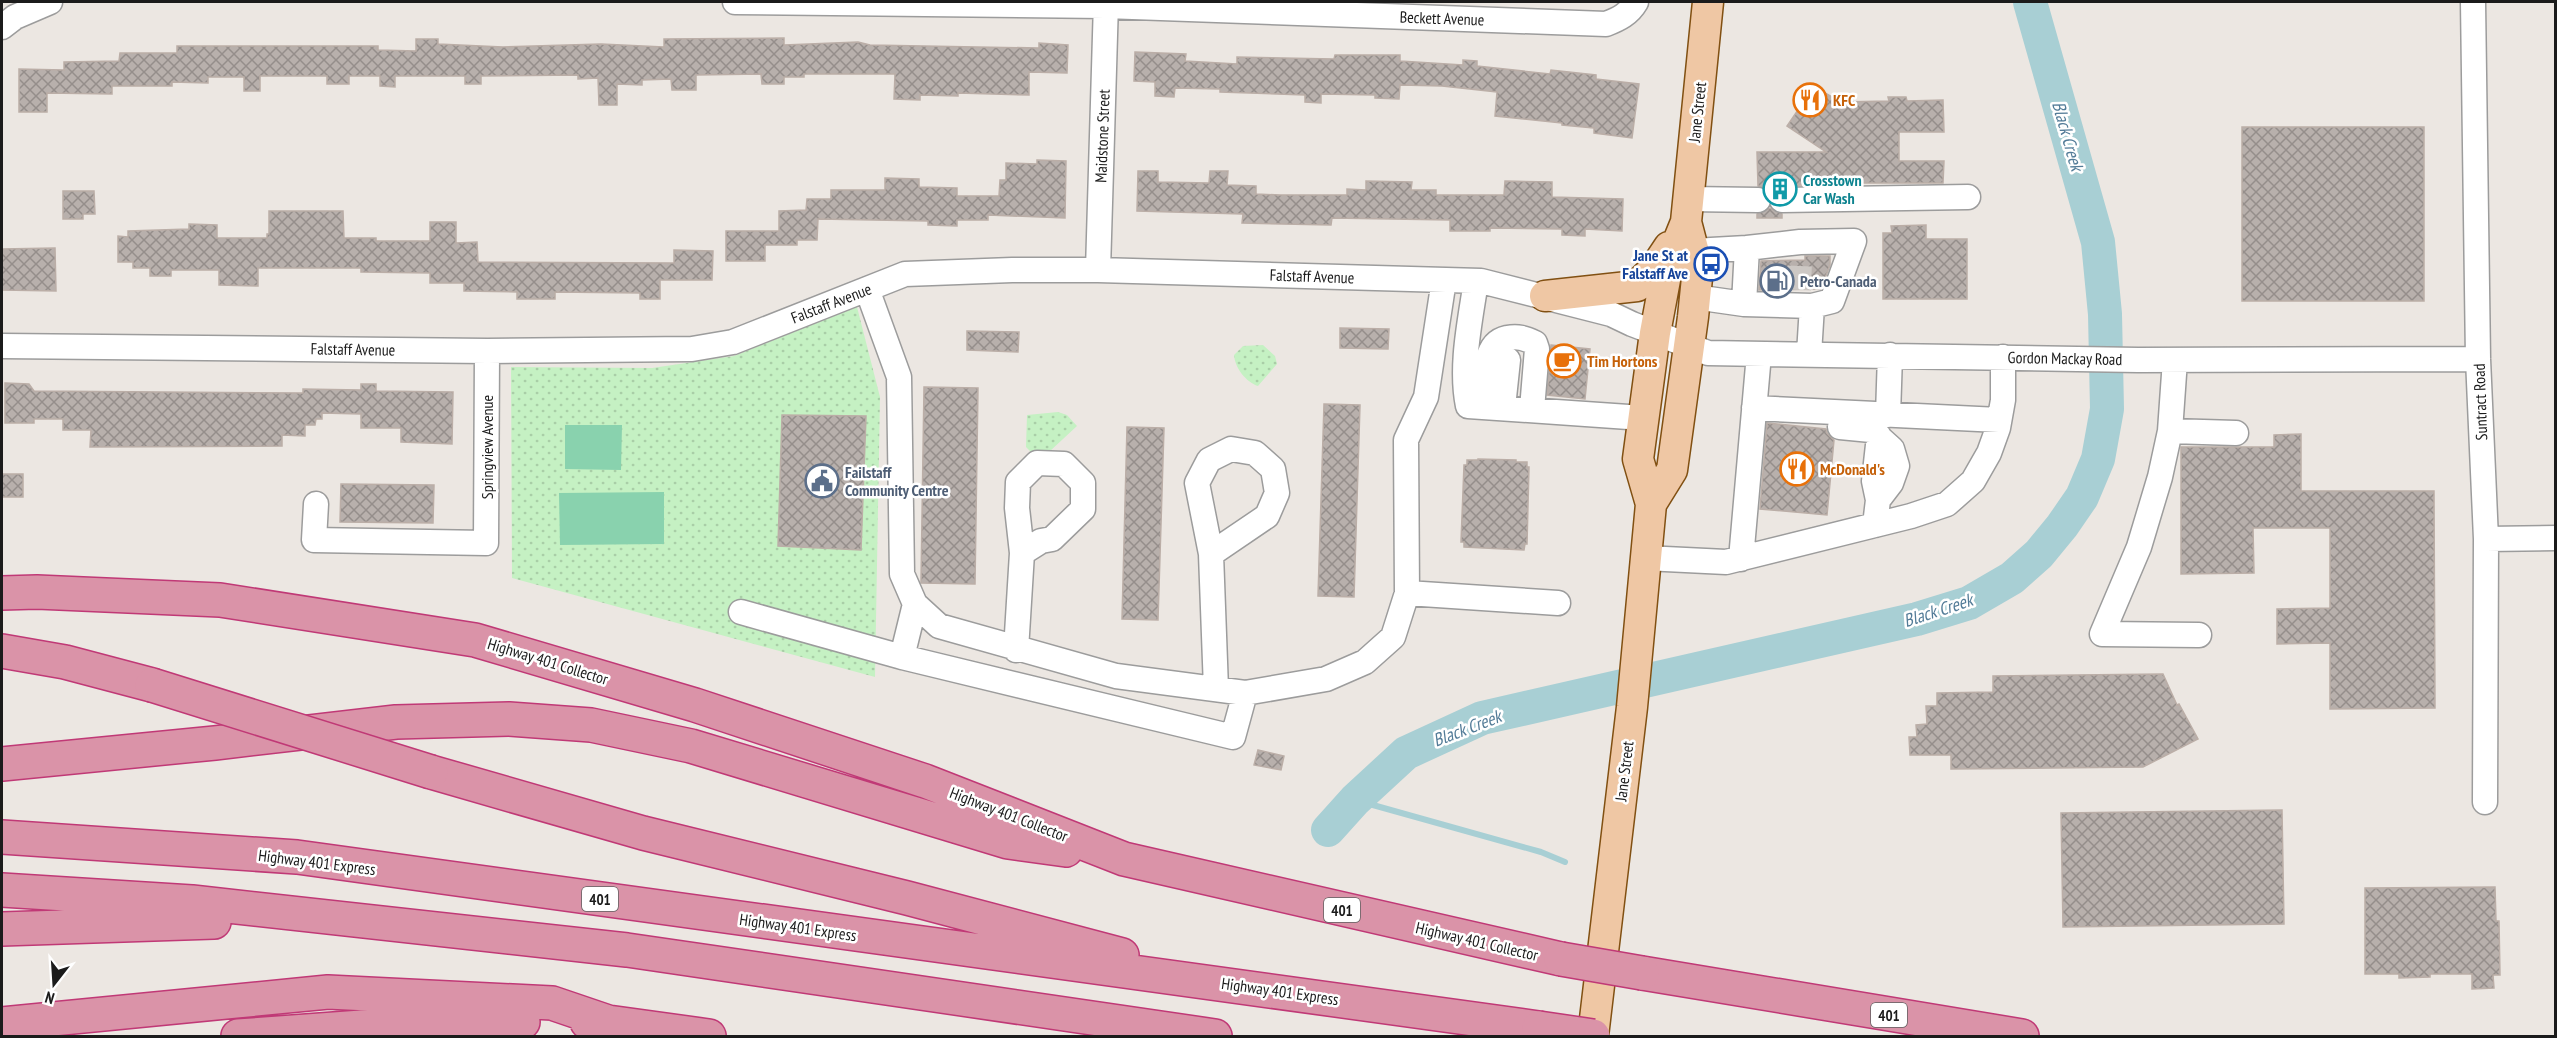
<svg xmlns="http://www.w3.org/2000/svg" width="2557" height="1038" viewBox="0 0 2557 1038" font-family="'PT Sans Narrow',sans-serif">
<style>
.park{fill:url(#park-dots)}
.pitch{fill:#89d2ae}
.lines{fill:none;stroke-linecap:round;stroke-linejoin:round}
.stream{stroke:#a8cfd4;stroke-width:6}
.river{stroke:#a8cfd4;stroke-width:34}
.building{fill:url(#building-cross-hatch);stroke:#bbaea7;stroke-width:1.5}
.minor-tunnel{stroke:#cdc8c4;stroke-width:24;stroke-dasharray:24 12;stroke-linecap:butt}
.minor-casing{stroke:#9c9c9c;stroke-width:27}
.major-casing{stroke:#815012;stroke-width:33}
.highway-casing{stroke:#c03976;stroke-width:36}
.minor{stroke:#fff;stroke-width:24}
.major{stroke:#efc7a4;stroke-width:30}
.highway{stroke:#da93a8;stroke-width:33}
.highway-bridge-casing{stroke:#c03976;stroke-width:36;stroke-linecap:butt}
.highway-bridge{stroke:#da93a8;stroke-width:33}
.labels{text-anchor:middle;dominant-baseline:central;stroke-width:5;stroke-linejoin:round;paint-order:stroke}
.shield{fill:#fff;stroke:#5f5f5f;stroke-width:1.5}
.shield-label{font-size:15px;font-weight:bold;fill:#1b1b1b}
.street-label{font-size:16px;fill:#1b1b1b;stroke:#fff}
.food-label{font-size:16px;font-weight:bold;fill:#c56008;stroke:#fff;text-anchor:start}
.culture-label{font-size:16px;font-weight:bold;fill:#0d838f;stroke:#fff;text-anchor:start}
.transit-label{font-size:16px;font-weight:bold;fill:#164399;stroke:#fff;text-anchor:end}
.service-label{font-size:16px;font-weight:bold;fill:#4e5e75;stroke:#fff;text-anchor:start}
.water-label{font-size:18px;font-style:italic;fill:#527b97;stroke:#fff}
</style>
<defs>
<pattern id="park-dots" width="8" height="8" patternUnits="userSpaceOnUse" patternTransform="scale(1.5)"><rect width="8" height="8" fill="#c5f1c3"/><path d="M2 2h.1M6 6h.1" fill="none" stroke="#a9cea7" stroke-width="1.8" stroke-linecap="round"/></pattern>
<pattern id="building-cross-hatch" width="8" height="8" patternUnits="userSpaceOnUse" patternTransform="scale(1.5)"><rect width="8" height="8" fill="#b8b0ac"/><path d="M0 0l8 8M0 8l8-8" fill="none" stroke="#958e8b"/></pattern>
</defs>
<rect width="100%" height="100%" fill="#ece7e2"/>
<path class="park" d="M857 307 880 397 875 677 512 578 511 367 652 368 734 356Z
M1263 345 1275 356 1277 364 1258 386C1246 382 1235 368 1234 355L1243 346Z
M1058 412 1067 415 1077 426 1049 452 1032 453 1026 447 1027 415Z"/>
<path class="pitch" d="M565 425H622L621 470 565 469Z
M664 492V544L560 545 559 493Z"/>
<g class="lines">
<path class="stream" d="M1355 800 1541 852 1565 862"/>
<path class="river" d="M1328 830 1355 800 1406 753 1482 718 1917 619 1969 603 2012 578 2039 554 2062 526 2082 497 2098 459 2107 409 2105 314 2098 242 2030 2"/>
</g>
<path class="building" d="M784 38V45L858 42 870 45 1039 48V43L1068 45 1067 73 1029 72V95L958 93V96L920 95V100L894 99 895 74H804V77H784V84H762L761 74 696 75V90H672L671 79 642 80V85L617 84V105H599L598 78 578 79V75L481 76V84H465V76H395V87L380 86V76H349V84H327V76H260V91H244V77H208V83L172 82V86H112V94L47 93V112H19V69L64 70V62L119 61 120 53H177V46H378V50L416 51V39H438V44L503 47 601 44 664 47V39Z
M1135 52 1186 54 1185 61 1237 64V57L1334 59 1335 55H1400V61L1463 65V60L1477 61V66L1550 74 1551 70 1596 75V79L1639 84 1632 138 1594 133V128L1562 125V123L1495 116 1497 92 1442 86 1400 85 1399 99 1375 98V95L1321 94V103L1305 102V95L1220 92V89L1175 88 1174 97 1155 96V82L1134 81Z
M1818 91 1825 93 1841 102 1889 101 1888 97H1906L1907 101 1943 100 1944 132H1899V161H1944L1943 183H1802V185L1781 186 1770 192 1765 188 1758 186 1757 152H1826L1787 126 1798 110 1800 102 1806 94Z
M2242 127H2424V301H2242Z
M1037 160 1066 161 1065 218 988 215V220H957V226L928 225V221L818 219 817 240H797V245H765V261H726V231H779V211L806 210 807 199H831V190H885V178L919 179V187L957 188V196H999L1000 180H1006V163L1037 164Z
M1138 171H1158V182L1209 183 1210 171H1228L1227 185 1256 186V194L1280 195H1347V189L1366 190V181L1412 182 1411 190H1436V195H1504L1505 181 1552 182V197L1623 199 1622 231 1585 229V236L1562 235V229L1490 228V231H1450V220L1332 218 1331 225 1242 223 1243 214 1137 211Z
M63 191H94L95 214H83V219H63Z
M1770 208 1782 214V218H1757V214Z
M269 211H343L344 238H376V241H430V222H456V243L477 242 478 262 674 263V250L713 251 712 280H660V299H640V293L555 292V299H517V292L464 291V283H430V273L361 272V268H258V286L219 285V270H171V276H150V268H133V262H118V236L128 237V231L189 229V224L217 225V238H267V234H269Z
M1926 225V239H1967V299H1883V233H1892L1891 226Z
M55 248 56 291 2 290V249Z
M1805 256H1830V265L1821 289 1759 290 1761 261 1805 260Z
M1340 328 1389 329 1388 349 1340 348Z
M967 331 1019 332 1018 352 967 350Z
M1551 345 1590 349 1585 399 1547 395Z
M5 383 29 384 34 391 303 393V389L361 390V384H376V391L453 392 452 444 401 442V428H361V414L322 413V419H316L315 425H305V436L282 435V446L90 447 91 430H63V419H34V423H5Z
M924 387 978 388 975 584 921 583V581Z
M1324 404 1360 405 1354 597 1318 596Z
M782 415 866 416 861 550 778 546Z
M1767 423 1826 429 1827 433 1834 440 1827 515 1760 509Z
M1127 427 1164 428 1158 620 1122 619Z
M2301 434V491H2434L2435 708 2330 709V643L2277 644V609L2330 608V528H2253L2254 573 2181 574V447H2274V435Z
M1478 459 1516 460V462H1527V467H1529L1527 544H1525L1524 550 1464 547V542H1461L1464 465H1467V460H1478Z
M2 474H23V497H2Z
M341 484 434 485 433 523 340 522Z
M2163 674 2177 705 2179 704 2198 739 2143 767 1951 769V755H1910L1909 737H1917L1916 725 1927 724 1926 706H1937V693L1993 692V676Z
M1258 750 1284 756 1281 770 1254 765Z
M2282 810 2284 924 2063 927 2061 813Z
M2495 887 2496 921H2499L2500 975H2493L2494 988 2472 989V974H2430V977L2399 978V974H2365V888Z"/>
<g class="lines">
<path class="minor-tunnel" d="M1778 290 1779 260
M1799 290 1800 260"/>
<defs>
<path id="minor" d="M735 2 1105 6 1606 24C1619 19 1629 14 1636 2
M2473 2 2478 359 2486 539 2485 802
M2 27 15 17 50 2
M1689 199 1758 200
M1782 200 1968 197
M1693 251 1747 248
M1098 270 1106 2
M1476 281C1470 322 1460 366 1468 406L1643 418
M867 289 899 377 902 574 915 604 939 626 1116 676 1245 693 1326 679 1365 662 1393 637 1407 593 1406 440 1426 397 1444 280
M1695 297 1744 304 1812 306 1809 354
M1744 304 1747 248 1800 242 1854 241 1832 301 1812 306
M2 346 487 351 692 349 733 342 905 274 1012 270H1098L1481 281 1611 314 1632 324 1708 353 2138 360 2478 359
M2175 360 2170 431 2160 477 2139 547 2102 634 2199 635
M1487 406C1487 385 1480 344 1507 338 1518 336 1525 338 1535 343L1537 349 1532 409
M1503 407 1508 360
M1754 408 1999 420
M1888 415 1890 355
M1840 427 1871 430 1892 449 1897 466 1891 483 1878 500 1875 525
M2170 431 2236 433
M1878 500 1874 481 1879 436
M316 504 314 540 486 543 487 351
M2486 539 2556 538
M1211 554 1267 516 1277 493 1273 469 1255 453 1231 449 1209 460 1197 483 1211 554 1216 689
M1645 558 1726 562 1911 516 1947 504 1973 481 1989 453 1998 428 2003 400V357
M1741 559 1759 354
M1407 593 1558 603
M741 612 902 657 915 604
M1016 650 1022 553 1017 508 1018 482 1037 463 1064 464 1083 483V509L1052 539 1041 541 1022 553
M902 657 1233 737 1245 693"/>
<path id="major" d="M1545 296 1637 286 1655 268 1669 247
M1651 504 1672 470 1693 317 1698 268 1686 222
M1593 1036 1632 707 1651 504 1638 459 1655 333 1667 269 1686 222 1708 2"/>
<path id="highway" d="M2 593 37 592 220 600 475 640 695 705 925 781 1124 859 1561 959
M2 651 65 662 152 685
M2 764 215 743 396 722 509 719 591 725 691 746 1008 842 1066 850
M431 772 643 833 907 898 1122 955
M2 837 297 857 1539 1028
M2 890 192 902 627 950 1215 1036
M2 929 214 922
M1642 973 2022 1036
M587 1022H608L709 1036
M2 1024 328 992 552 1003 608 1022
M238 1036 430 1022H523"/>
</defs>
<use href="#minor" class="minor-casing"/>
<use href="#major" class="major-casing"/>
<use href="#highway" class="highway-casing"/>
<use href="#minor" class="minor"/>
<use href="#major" class="major"/>
<use href="#highway" class="highway"/>
<defs>
<path id="highway-bridge" d="M152 685 431 772
M1561 959 1642 973
M1539 1028 1593 1036"/>
</defs>
<use href="#highway-bridge" class="highway-bridge-casing"/>
<use href="#highway-bridge" class="highway-bridge"/>
</g>
<defs>
<symbol id="restaurant-ring" viewBox="-11 -11 22 22"><circle r="9.5" fill="#fff" stroke="#e8710a" stroke-width="1.5"/><path d="M-5-6h1v4h1v-4h1v4h1v-4h1v5L-1.5 .5V6h-2V.5L-5-1ZM5-6V6H3V1.5H1.5Q1.5-4 5-6Z" fill="#e8710a"/></symbol>
<symbol id="building-ring" viewBox="-11 -11 22 22"><circle r="9.5" fill="#fff" stroke="#0f9aa8" stroke-width="1.5"/><path d="M-4-6H4V6H1V3H-1V6H-4ZM-2.5-4.3h1.7v1.8h-1.7ZM.8-4.3h1.7v1.8H.8ZM-2.5-1h1.7V.8h-1.7ZM.8-1h1.7V.8H.8Z" fill="#0f9aa8"/></symbol>
<symbol id="bus-ring" viewBox="-11 -11 22 22"><circle r="9.5" fill="#fff" stroke="#1a4fb4" stroke-width="1.5"/><path d="M-5-6H5V4H4V6H2V4H-2V6H-4V4H-5ZM-3.5-4V0h7V-4ZM-3.5 1.2v1.5H-2V1.2ZM2 1.2v1.5H3.5V1.2Z" fill="#1a4fb4"/></symbol>
<symbol id="fuel-ring" viewBox="-11 -11 22 22"><circle r="9.5" fill="#fff" stroke="#5c6f8a" stroke-width="1.5"/><path d="M-5.5-6h7V0h2V4h1.3V-2.5L3-4.5l.8-.8L6-3V5H2.5V1h-1V6h-7ZM-4.2-4.7v3.2H.2V-4.7Z" fill="#5c6f8a"/></symbol>
<symbol id="cafe-ring" viewBox="-11 -11 22 22"><circle r="9.5" fill="#fff" stroke="#e8710a" stroke-width="1.5"/><path d="M-5.5-4.5H6V0H3Q3 3.5 0 3.5H-2.5Q-5.5 3.5-5.5 0ZM3-3.2v2h1.7v-2ZM-6 4.5H4V6H-6Z" fill="#e8710a"/></symbol>
<symbol id="civic-ring" viewBox="-11 -11 22 22"><circle r="9.5" fill="#fff" stroke="#5c6f8a" stroke-width="1.5"/><path d="M-.6-6.5H3V-4.5H.6V-3L4-1V1h2V6H-6V1h2V-1L-.6-3ZM-1.2 2.5V6h2.4V2.5Z" fill="#5c6f8a"/></symbol>
</defs>
<g fill-rule="evenodd">
<use href="#restaurant-ring" x="1791" y="81" width="38" height="38"/>
<use href="#building-ring" x="1761" y="170" width="38" height="38"/>
<use href="#bus-ring" x="1692" y="245" width="38" height="38"/>
<use href="#fuel-ring" x="1758" y="262" width="38" height="38"/>
<use href="#cafe-ring" x="1545" y="342" width="38" height="38"/>
<use href="#restaurant-ring" x="1778" y="450" width="38" height="38"/>
<use href="#civic-ring" x="803" y="462" width="38" height="38"/>
</g>
<g class="labels">
<g class="shield">
<rect x="582" y="887" width="36" height="24" rx="4.5"/>
<rect x="1324" y="898" width="36" height="24" rx="4.5"/>
<rect x="1871" y="1003" width="36" height="24" rx="4.5"/>
</g>
<g class="shield-label">
<text x="600" y="899">401</text>
<text x="1342" y="910">401</text>
<text x="1889" y="1015">401</text>
</g>
<g class="street-label">
<text transform="translate(1442 18) rotate(2)">Beckett Avenue</text>
<text transform="translate(1697 112) rotate(-84)">Jane Street</text>
<text transform="translate(1102 136) rotate(-88)">Maidstone Street</text>
<text transform="translate(1312 276) rotate(2)">Falstaff Avenue</text>
<text transform="translate(831 303) rotate(-21)">Falstaff Avenue</text>
<text transform="translate(353 349) rotate(1)">Falstaff Avenue</text>
<text transform="translate(2065 358) rotate(1)">Gordon Mackay Road</text>
<text transform="translate(2480 402) rotate(-92)">Suntract Road</text>
<text transform="translate(487 447) rotate(-90)">Springview Avenue</text>
<text transform="translate(548 661) rotate(17)">Highway 401 Collector</text>
<text transform="translate(1624 771) rotate(-83)">Jane Street</text>
<text transform="translate(1009 814) rotate(21)">Highway 401 Collector</text>
<text transform="translate(317 862) rotate(7)">Highway 401 Express</text>
<text transform="translate(798 927) rotate(8)">Highway 401 Express</text>
<text transform="translate(1477 941) rotate(13)">Highway 401 Collector</text>
<text transform="translate(1280 991) rotate(8)">Highway 401 Express</text>
</g>
<g class="food-label">
<text x="1833" y="100">KFC</text>
<text x="1587" y="361">Tim Hortons</text>
<text x="1820" y="469">McDonald's</text>
</g>
<g class="culture-label">
<text x="1803" y="180">Crosstown<tspan x="1803" dy="18">Car Wash</tspan></text>
</g>
<g class="transit-label">
<text x="1688" y="255">Jane St at<tspan x="1688" dy="18">Falstaff Ave</tspan></text>
</g>
<g class="service-label">
<text x="1800" y="281">Petro-Canada</text>
<text x="845" y="472">Failstaff<tspan x="845" dy="18">Community Centre</tspan></text>
</g>
<g class="water-label">
<text transform="translate(2068 136) rotate(74)">Black Creek</text>
<text transform="translate(1938 610) rotate(-18)">Black Creek</text>
<text transform="translate(1467 728) rotate(-21)">Black Creek</text>
</g>
</g>
<rect width="2557" height="1038" fill="none" stroke="#1b1b1b" stroke-width="6"/>
<g transform="translate(54 984) rotate(197)" stroke="#ffffff" stroke-width="4.5" paint-order="stroke">
<path d="M0-4.5L10 22L0 15L-10 22Z" fill="#1b1b1b"/>
<text y="-9" font-size="16" font-weight="bold" text-anchor="middle" fill="#1b1b1b">N</text>
</g>
</svg>
